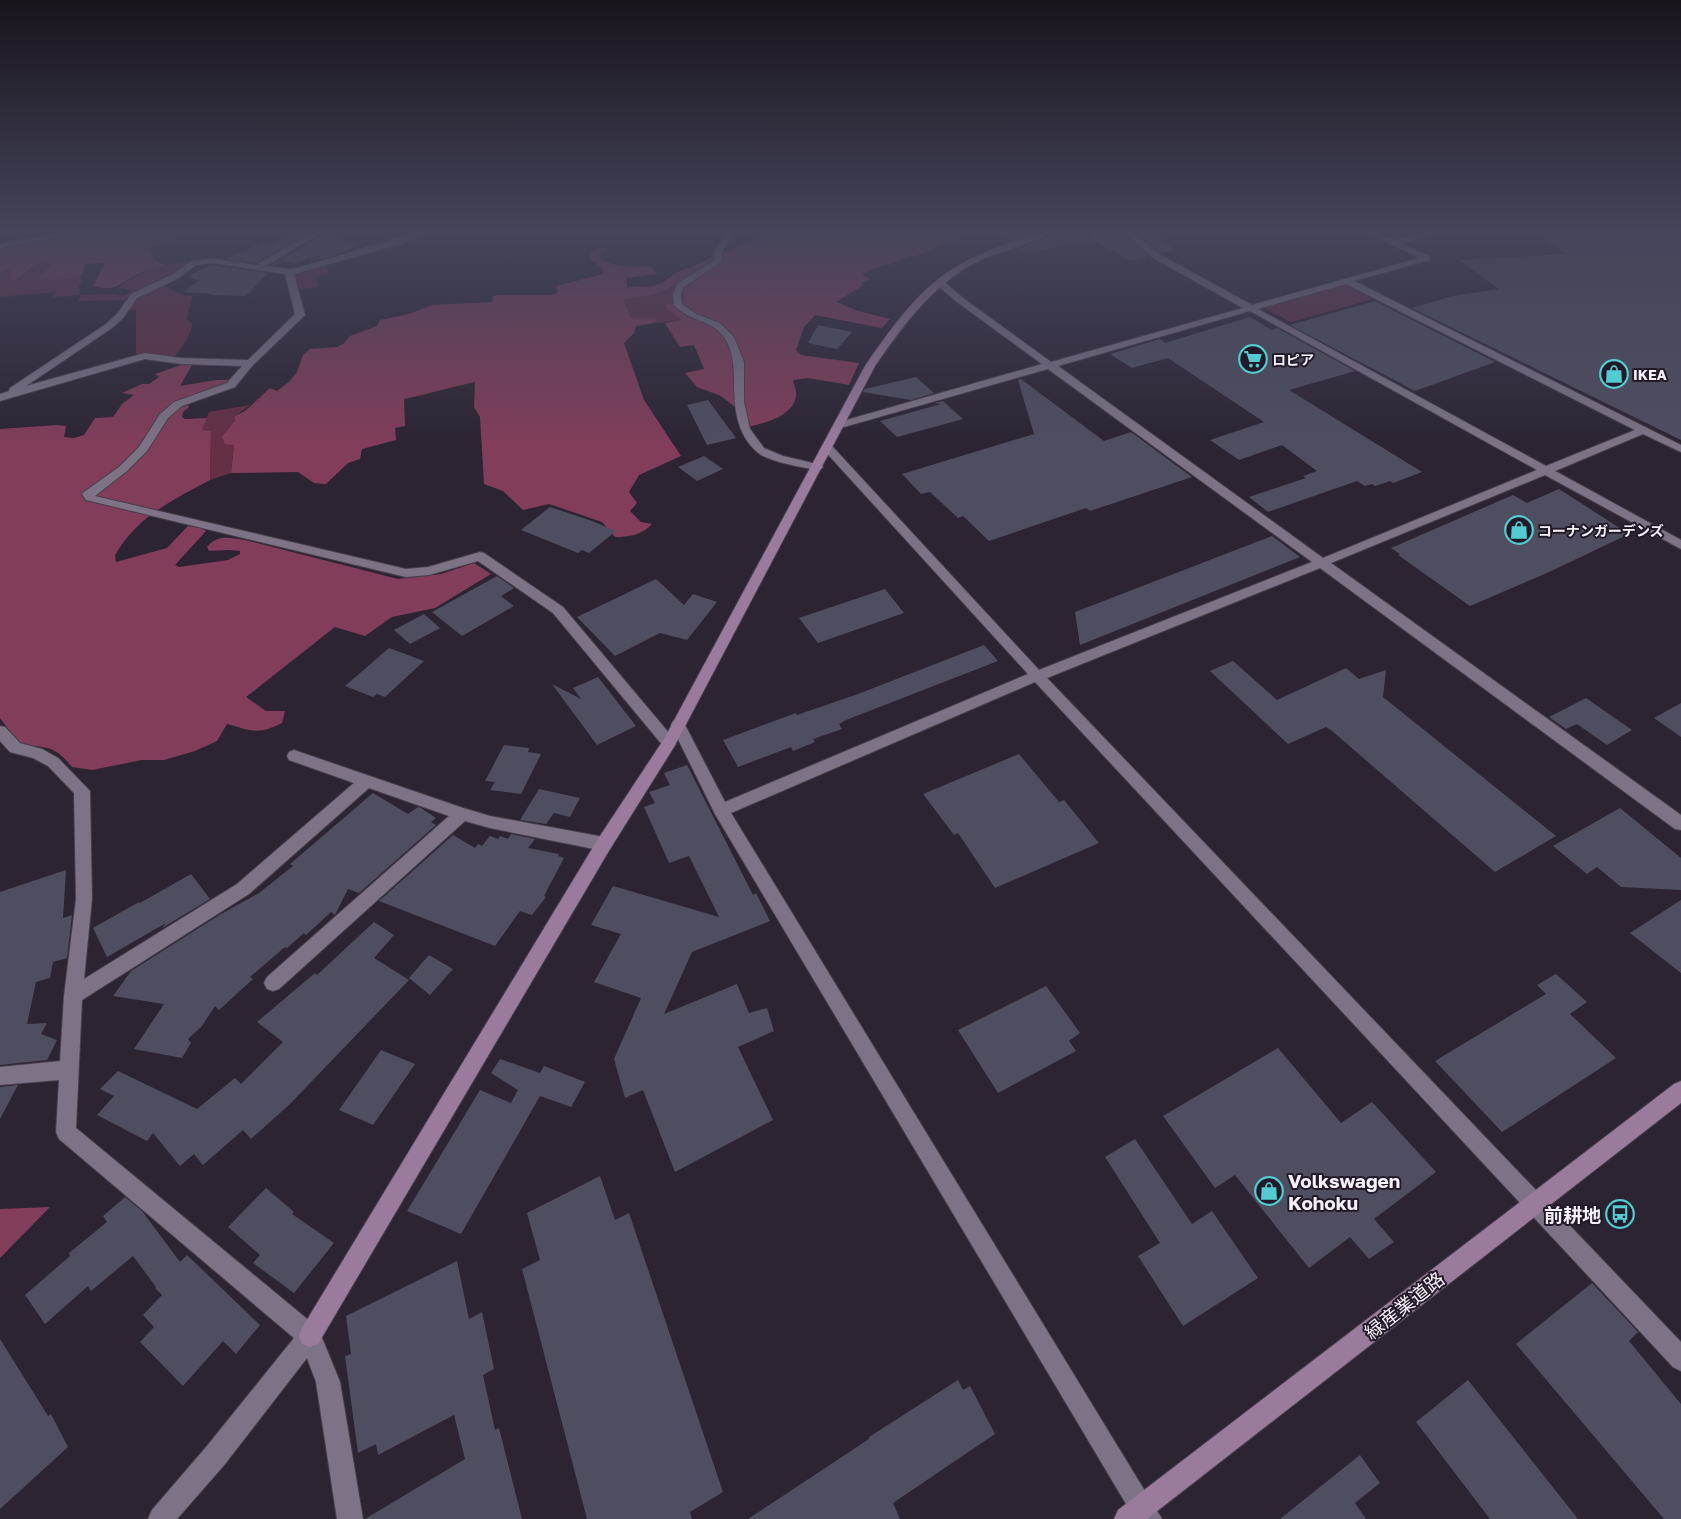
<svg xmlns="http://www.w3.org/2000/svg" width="1681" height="1519" viewBox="0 0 1681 1519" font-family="'Golos Text','Noto Sans JP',sans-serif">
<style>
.green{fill:#652f46}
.forest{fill:#813d5a}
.building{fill:#4f4e60}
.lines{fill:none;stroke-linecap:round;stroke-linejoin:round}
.street-casing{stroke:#463f4b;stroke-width:2}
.secondary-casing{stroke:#463f4b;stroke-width:2}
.street{fill:#7e7386;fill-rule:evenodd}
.secondary{fill:#9a7b9c;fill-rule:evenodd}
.labels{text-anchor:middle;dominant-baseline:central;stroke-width:4;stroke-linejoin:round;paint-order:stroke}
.far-poi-label{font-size:14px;font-weight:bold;fill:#f6f0fa;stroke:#231a29;text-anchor:start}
.near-poi-label{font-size:19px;font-weight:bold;fill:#f6f0fa;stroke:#231a29;text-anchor:start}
.near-street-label{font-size:19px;fill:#f6f0fa;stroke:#231a29}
</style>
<rect width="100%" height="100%" fill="#2c2433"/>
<path class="green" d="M39 262H45L51 266 39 277 59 280 81 276 82 280 79 285V293L82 295 110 294 123 296 132 291 118 287C141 272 166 261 194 262L128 300 78 301 82 295 53 297 55 292 0 297V272L7 269 19 280Z
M327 266 328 274 316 276 319 287 297 290 292 273Z
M161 284 182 295 192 296 187 319C189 320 191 323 192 325 193 332 179 352 174 357H136V309L127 311 135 296Z
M1340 284 1347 285 1373 299 1291 322 1264 308 1266 305Z
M674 285 684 288 683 295 686 302 667 305 668 309 683 320 655 323V318H631L624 300C641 297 659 295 674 285Z
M250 405 235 416V421L222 436 234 445 231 473 210 480 211 431 202 430 209 412Z"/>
<path class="forest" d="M89 232H213L179 237 149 248C151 259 156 262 166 265 157 268 146 270 138 274 118 284 118 292 93 286L104 265 102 263 86 264 81 276 59 280 41 279 39 277 51 266 45 262C32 262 25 278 12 281L10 271 7 269 0 272V247Z
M773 232C790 232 811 237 826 232H976L962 236 914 257 909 256 889 265 885 264 862 274 870 279 861 283 864 285 836 302 858 311 890 319 882 328 815 315 804 327 796 350 801 355 859 363 849 385 808 378 793 380C794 385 797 391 796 396 793 418 759 425 741 428L735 407 721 396 697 387 685 373 704 369 694 345 680 347 665 323 682 320 667 309 666 305 685 302 683 295 684 288 674 285C659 295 641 297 624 300L631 318H656L655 323 636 326 634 333 624 343 644 400 681 456 639 475 629 492 637 503 630 511 641 522 652 524C642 535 629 537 615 537L602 522 549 504 523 510 503 491 484 484 480 417 474 407 475 382C451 387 428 394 404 399L405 426 395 428 396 440 362 449 360 459 348 463 326 484 314 483 298 472 231 473 234 445 225 444 222 436 235 421V416L245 411 270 388 277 391 290 381 297 372 303 355 310 349 337 347 343 344 350 336 377 326 380 320 409 314 432 305 492 302 493 296 499 295H553L558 292 556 286 603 274 604 269 590 259 591 252 599 248 606 249 600 258C615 268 631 267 649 266L652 267 657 274 626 278 627 288C638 284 643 288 653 286 664 284 671 275 680 271 694 265 706 264 717 252L722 253Z
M181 365H192L180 386 216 380H233L229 385 185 401 189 407 183 412 182 417 185 419 207 418 202 430 211 431 210 480C171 501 138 516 115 555L116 562 167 548 188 526 201 528 206 531 175 565 179 567 228 560 240 554V551L229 550 209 551 207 547C218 534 229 538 245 540L398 579 441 574 474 563 491 574 435 608 392 617 365 636 335 627 246 697 266 711H285L282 723C258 735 252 731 227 724L217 741 195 751 164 760H142L92 770 72 767C54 745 47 747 20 745L0 718V429L57 425 66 426 64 437 74 438 84 435 95 418 113 417 122 404 134 395 122 393 142 384H149L159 377 155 374Z
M50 1207 0 1258V1209Z"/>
<path class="building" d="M308 232 257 263 225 259 263 242 271 245 298 232Z
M996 232H1033L1009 241Z
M1053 232H1122L1148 256 1130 261 1082 233 1083 240 1028 253 1020 248 1045 238Z
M1136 232H1153L1175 250 1161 253Z
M1536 232H1669L1681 238V440L1412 308 1452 296 1499 289 1459 260 1566 254Z
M322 235 358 244 344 252 322 259 308 257 297 264 281 261 276 265H272Z
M210 265H213L268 273 246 296 211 295 213 294 184 292 199 280 187 277Z
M1375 301 1495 362 1415 391 1290 325Z
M1250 317 1272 330 1277 328 1355 371 1289 390 1422 472 1393 483 1390 481 1375 486 1372 484 1365 486 1357 481 1268 512 1249 497 1306 478 1303 476 1317 471 1282 445 1239 460 1210 440 1264 422 1168 358 1132 368 1110 354 1160 339 1165 343Z
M818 325 852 332 837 349 808 343Z
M916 377 934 393 911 400 863 392 865 389Z
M1021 379 1104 441 1131 432 1192 477 1090 511 1086 508 989 541 963 516 958 518 930 492 921 494 902 474 1034 434 1018 380Z
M708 400 736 438 707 445 687 405Z
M943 401 963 419 897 437 880 421 941 404 934 403Z
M704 456 723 469 697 481 678 467Z
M1559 489 1629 534 1547 573 1470 606 1398 555 1400 554 1391 548 1513 495 1527 503Z
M550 507 592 521 616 531 589 553 582 550 578 553 521 530Z
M1272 536 1300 557 1080 645 1075 612Z
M497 576 514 588 501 596 514 606 462 636 432 612Z
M656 579 684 605 693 594 717 602 687 640 660 633 615 656 577 617Z
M885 589 904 613 818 643 799 618Z
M424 614 440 628 410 644 394 630Z
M984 645 998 661 846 720 839 724 842 729 813 739 815 742 793 751 791 747 738 767 723 740 796 713 797 715 858 694Z
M389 648 424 661 385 697 377 694 373 697 345 686Z
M1233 661 1277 700 1346 668 1359 679 1386 670 1383 697 1556 836 1495 872 1331 730 1326 727 1288 744 1210 671Z
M598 677 636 726 597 745 552 684 581 699 573 688Z
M1586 698 1632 730 1607 745 1577 724 1566 729 1549 717Z
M1681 703V737L1654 718Z
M504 745 529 748 528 752 541 754 521 794 490 790 495 782 485 781Z
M1019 754 1059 802 1064 800 1099 843 995 888 958 833 954 835 923 794Z
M687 765 753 895 756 893 770 921 692 952 664 1014 737 984 749 1013 767 1008 774 1031 738 1047 773 1120 675 1172 643 1090 625 1098 614 1059 641 998 594 982 621 934 591 925 613 886 719 917 689 856 669 863 644 807 655 803 649 792 670 785 664 773Z
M539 789 580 798 570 817 554 813 546 824 520 820Z
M373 793 408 814 418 807 421 808 436 818 431 822 436 825 359 893 348 889 335 915 331 912 306 935 304 933 287 948 285 947 250 977 253 979 219 1010 215 1006 202 1026 188 1039 191 1043 182 1058 134 1049 164 1004 113 996 131 971 221 914 259 893 293 866 290 864Z
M1620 808 1681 858V890L1621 887 1597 867 1587 874 1553 846Z
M511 834 535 839 528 848 559 854 558 856 564 858 544 896 546 897 532 915 520 911 495 946 379 901 453 835 475 848 478 844 482 846 490 836 498 839 500 836 508 839Z
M66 870 63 918 72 915 67 958 53 962 50 978 36 982 27 1024 47 1023 41 1034 57 1040 47 1060 0 1065V892Z
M191 874 210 899 162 928 166 923 107 957 93 928 139 902 140 903Z
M1681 900V973L1630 933Z
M374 922 394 935 374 958 409 980 290 1104 251 1139 243 1130 203 1165 194 1154 180 1166 153 1133 147 1141 97 1115 114 1096 100 1089 118 1071 197 1109 235 1078 241 1084 283 1042 257 1022 315 973 317 975Z
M429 955 453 969 430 995 409 978Z
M1556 974 1587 1002 1570 1014 1616 1058 1502 1132 1435 1061 1546 994 1537 985Z
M1046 986 1080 1033 1069 1041 1076 1051 998 1093 958 1030Z
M1278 1048 1341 1123 1372 1102 1436 1172 1374 1219 1394 1242 1369 1259 1350 1237 1309 1268 1235 1175 1215 1188 1163 1116Z
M381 1050 415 1064 373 1125 339 1110Z
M500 1059 540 1073 544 1066 585 1082 571 1107 540 1096 461 1234 407 1211 480 1090 511 1103 518 1090 491 1073Z
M18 1085 0 1119V1087Z
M1135 1139 1192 1224 1212 1211 1258 1278 1183 1326 1138 1256 1160 1243 1105 1157Z
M600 1176 615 1220 629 1213 723 1492 690 1512 692 1519H587L522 1269 540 1260 527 1213Z
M266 1188 294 1212 292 1214 334 1243 294 1293 253 1263 260 1255 228 1227Z
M125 1197 142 1211 180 1262 187 1255 260 1325 236 1354 223 1341 183 1386 140 1342 154 1327 143 1315 162 1295 155 1288 156 1287 133 1256 91 1291 88 1286 45 1324 25 1295 70 1256 69 1253 107 1222 103 1216Z
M457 1261 469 1319 482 1312 494 1369 483 1375 495 1430 499 1428 522 1519H365L465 1459 454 1415 378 1455 376 1444 358 1453 345 1356 351 1354 346 1316Z
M1592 1283 1638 1332 1629 1341 1681 1404V1519H1664L1516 1344Z
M0 1339 48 1416 51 1414 68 1447 0 1509Z
M958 1380 963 1390 970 1386 995 1434 893 1503 900 1519H748L869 1439V1437Z
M1468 1380 1578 1519H1490L1416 1422Z
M1360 1455 1380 1483 1355 1503 1366 1519H1280Z"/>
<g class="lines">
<defs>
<path id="street" d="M66 232H86L0 248V244Z
M312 232H322L266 266 289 269 298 268 417 232H429L404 243 294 274 305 315 303 317 253 365 235 387 182 406 168 418 147 451 127 471 95 496 406 569 428 567 480 552 484 553 563 607 674 739 676 743 674 747 669 749 664 747 553 613 478 561 429 575 406 577 86 500 82 494 84 492 119 467 139 447 160 414 174 402 227 383 242 366 181 364 145 359 0 401V394L9 391 10 388 106 324 117 314 131 294 173 274 191 261 213 259 257 265ZM213 263 285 274 295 314 248 360 181 358 145 353 26 386 112 328 123 318 137 298 179 278 196 265Z
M727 232H735L723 250 721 262 684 287 681 294 682 304 696 314 720 323 734 337 744 362V402L750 429 764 448 783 456 821 465 823 467 821 469 817 470C801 467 767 462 756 451 736 433 734 406 734 381 734 366 733 350 724 337 712 320 688 321 674 305L673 294 677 284 713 261 715 250Z
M1124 232H1133L1159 254 1252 305 1419 258 1365 232H1376L1394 240 1425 232H1440L1401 244 1430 256V260L1354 281 1681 445V452L1643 434 1555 471 1681 540V549L1545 475 1331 563 1681 815V830L1675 829 1320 568 1047 678 1681 1342V1371L1673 1367 1035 682 731 813 1162 1519H1135L715 814 671 725 673 721 678 720 683 721 725 802 1028 674 823 449 822 447 823 445H831L1039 670 1312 562 1048 369 844 427H836L835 425 836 423 1042 364 957 302 937 285V281H943L963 298 1051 362 1243 308 1153 258ZM1346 284 1635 430 1546 466 1258 309ZM1250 311 1537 470 1323 558 1058 366Z
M0 726 5 727 20 743 42 749 58 758 90 791 92 899 84 979 237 884 354 783 289 760 287 756 289 752 294 750 463 808 490 816 604 837 610 839 612 844 610 849 604 851 490 828 465 821 279 989 273 991 267 989 264 983 267 977 449 816 369 788 249 894 82 1000 76 1128 318 1328 340 1382 363 1519H337L316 1382 307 1358 225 1464 177 1519H148L152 1510 207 1446 294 1338 59 1139 56 1132 59 1080 0 1085V1067L60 1061 64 996 76 899 74 793 48 766 33 758 10 752 0 741Z"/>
<path id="secondary" d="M1039 232H1051C1034 244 1003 250 983 259 935 281 904 324 875 366L674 747 610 849 318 1344 310 1347 302 1344 299 1336 302 1328 598 839 664 739 865 366C890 330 918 289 956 267 982 251 1011 243 1039 232Z
M1681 1081V1103L1147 1519H1114L1118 1510 1674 1084Z"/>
</defs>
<use href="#street" class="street-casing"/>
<use href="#secondary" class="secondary-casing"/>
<use href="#street" class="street"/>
<use href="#secondary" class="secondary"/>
</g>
<linearGradient id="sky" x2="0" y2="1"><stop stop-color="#18141c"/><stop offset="0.52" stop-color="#45455b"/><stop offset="1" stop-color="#45455b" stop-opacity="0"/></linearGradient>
<rect width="1681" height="445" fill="url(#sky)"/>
<defs>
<symbol id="supermarket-ring" viewBox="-11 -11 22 22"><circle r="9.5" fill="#231a29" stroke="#52ccd0" stroke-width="1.5"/><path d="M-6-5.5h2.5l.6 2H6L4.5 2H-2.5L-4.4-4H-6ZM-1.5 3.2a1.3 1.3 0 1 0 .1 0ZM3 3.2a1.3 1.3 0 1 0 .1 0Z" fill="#52ccd0"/></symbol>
<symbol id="shop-ring" viewBox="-11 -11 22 22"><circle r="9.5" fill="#231a29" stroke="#52ccd0" stroke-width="1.5"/><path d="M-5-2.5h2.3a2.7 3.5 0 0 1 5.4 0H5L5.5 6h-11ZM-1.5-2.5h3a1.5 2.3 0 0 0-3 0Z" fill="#52ccd0"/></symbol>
<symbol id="bus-ring" viewBox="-11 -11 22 22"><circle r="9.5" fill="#231a29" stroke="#52ccd0" stroke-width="1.5"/><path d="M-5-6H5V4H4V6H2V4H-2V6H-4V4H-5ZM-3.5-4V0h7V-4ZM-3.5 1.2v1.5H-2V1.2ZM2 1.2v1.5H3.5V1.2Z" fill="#52ccd0"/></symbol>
</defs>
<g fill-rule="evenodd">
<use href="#supermarket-ring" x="1237" y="343" width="32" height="32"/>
<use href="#shop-ring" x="1598" y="358" width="32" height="32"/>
<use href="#shop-ring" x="1503" y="514" width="32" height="32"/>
<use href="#shop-ring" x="1253" y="1175" width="32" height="32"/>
<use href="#bus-ring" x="1604" y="1198" width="32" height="32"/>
</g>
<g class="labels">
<g class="far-poi-label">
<text x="1272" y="359">ロピア</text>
<text x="1633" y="374">IKEA</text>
<text x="1538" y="530">コーナンガーデンズ</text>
</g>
<g class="near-poi-label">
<text x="1288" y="1180">Volkswagen<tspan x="1288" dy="22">Kohoku</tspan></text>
<text x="1601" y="1214" text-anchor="end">前耕地</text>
</g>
<g class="near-street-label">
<text transform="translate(1404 1305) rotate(-38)">緑産業道路</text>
</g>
</g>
</svg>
